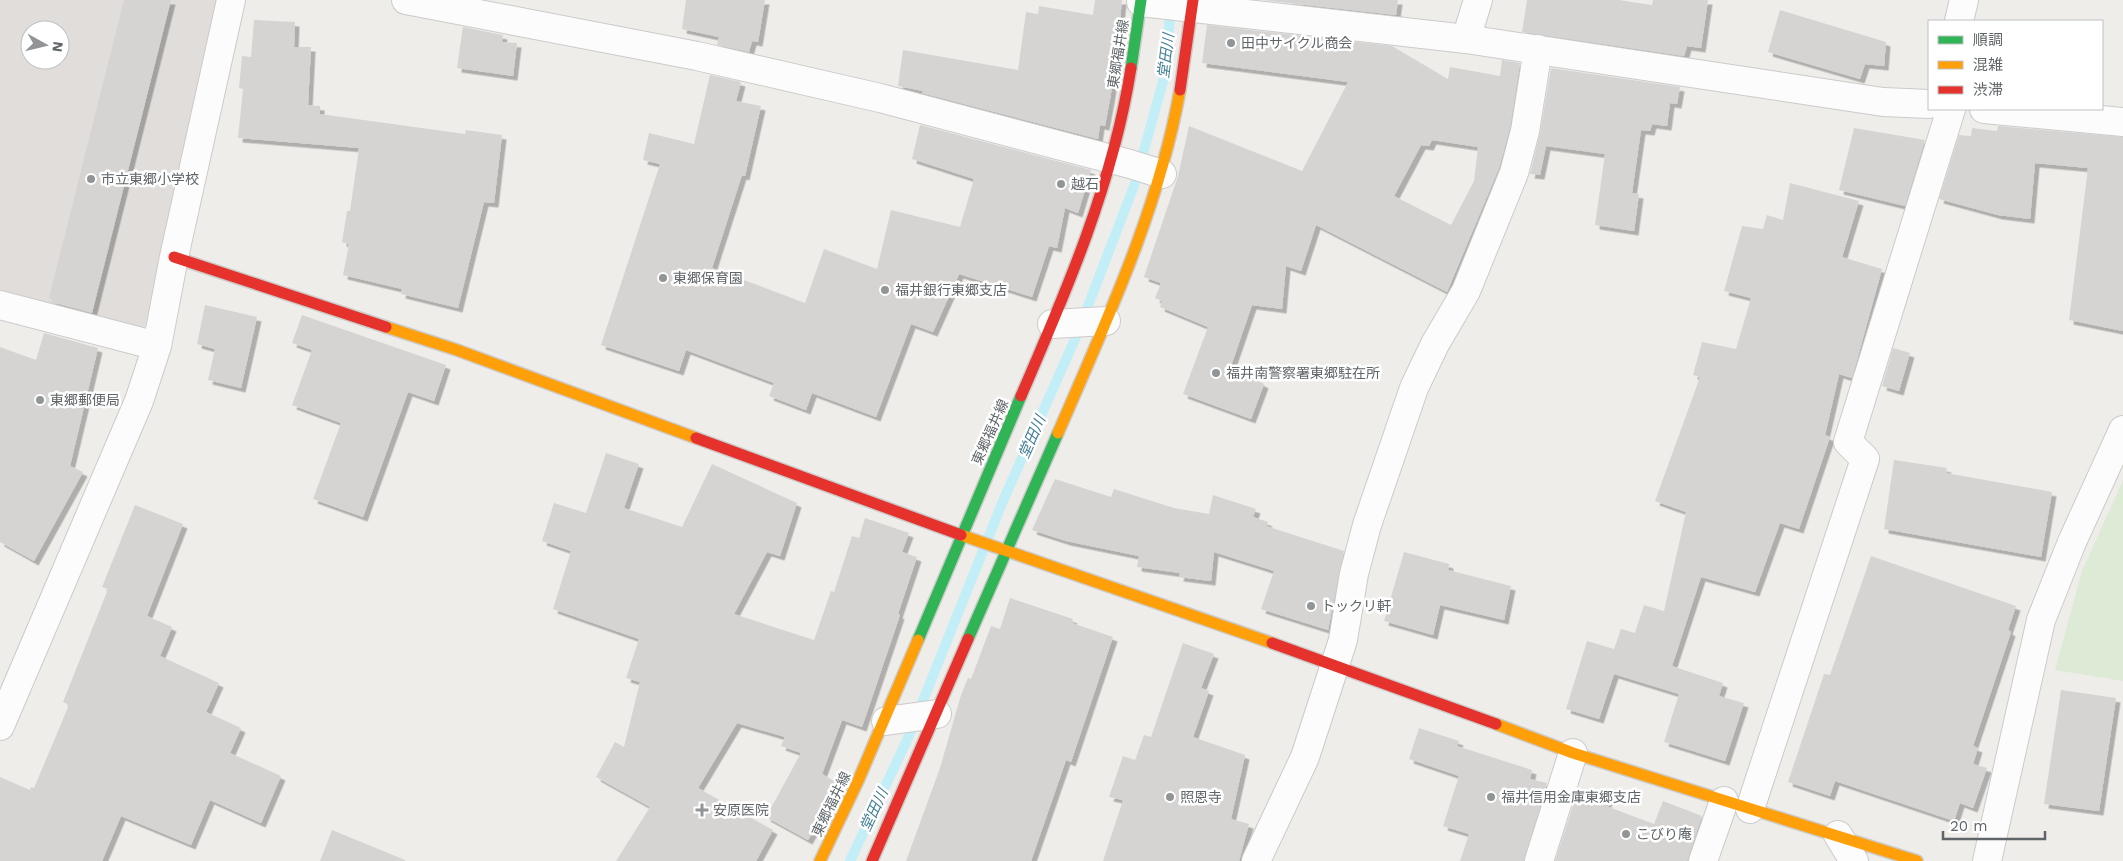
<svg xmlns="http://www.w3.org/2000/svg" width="2123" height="861" viewBox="0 0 2123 861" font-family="'Work Sans','Noto Sans JP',sans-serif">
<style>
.education{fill:#e0ddda;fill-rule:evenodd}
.green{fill:#ddead6}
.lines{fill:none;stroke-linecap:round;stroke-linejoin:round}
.stream{stroke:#c1eef7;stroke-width:10}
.building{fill:#d6d4d3;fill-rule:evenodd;filter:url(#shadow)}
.street-casing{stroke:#cbcbca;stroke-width:30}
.fast-casing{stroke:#cbcbca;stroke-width:14}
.slow-casing{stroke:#cbcbca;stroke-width:14}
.jam-casing{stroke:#cbcbca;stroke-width:14}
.street{stroke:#fdfcfc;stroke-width:28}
.fast{stroke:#30b455;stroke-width:11}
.slow{stroke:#ff9f0a;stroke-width:11}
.jam{stroke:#e5322d;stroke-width:11}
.poi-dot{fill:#919596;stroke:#fff;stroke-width:2}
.labels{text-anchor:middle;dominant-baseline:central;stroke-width:5;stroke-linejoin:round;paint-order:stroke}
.poi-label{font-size:14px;fill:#5f6568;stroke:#fff;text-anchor:start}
.street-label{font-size:14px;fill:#5f6568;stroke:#fff}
.water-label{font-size:15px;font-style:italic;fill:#407e94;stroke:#fff}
</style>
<defs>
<filter id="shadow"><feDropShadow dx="4.5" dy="4.5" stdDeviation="0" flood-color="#0004"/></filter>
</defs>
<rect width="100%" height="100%" fill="#efedea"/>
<path class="education" d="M0 0H225L148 320 141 334 0 298ZM30 30H60V60H30Z"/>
<path class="green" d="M2123 480V681L2055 670 2082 571Z"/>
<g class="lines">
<path class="stream" d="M850 861 908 738 1003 501 1076 337 1134 186 1164 78 1171 6"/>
</g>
<path class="building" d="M124 0H171L92 313 51 302 52 299 49 298Z
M686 0H765L758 42 752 41 749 52 717 45 719 37 682 29Z
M1095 0H1122L1120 20H1123L1110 99 1105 126 1100 125 1098 139 922 93 923 91 898 86 903 50 1018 70 1026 12 1038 14 1039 6 1093 15Z
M1262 0H1398L1396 15Z
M1527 0H1619L1652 5 1653 0H1708L1701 48 1687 46 1684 56 1522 32Z
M1780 10 1886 42 1884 66 1865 64 1860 79 1768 52Z
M254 20 295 22 294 47H311L308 105 320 106V114L465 134 466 130 502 135 494 203 484 202 458 308 401 294 402 289 343 275 349 244 342 242 347 211H350L359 148 238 138 243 89 239 88 242 56 251 57Z
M1207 25 1392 46 1448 79 1450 67 1500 76 1502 60 1520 63 1510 128 1499 168 1447 292 1316 225 1301 271 1286 266 1282 309 1252 305 1231 366 1264 384 1251 419 1183 394 1208 327 1160 307 1162 301 1155 298 1161 283 1144 277 1178 176 1189 126 1302 171 1348 82 1202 63ZM1432 140 1478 147 1474 181 1451 225 1394 196 1421 145 1429 146Z
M463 27 503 35 502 42 517 43 513 76 457 68Z
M1551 68 1680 87 1677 104 1670 103 1667 126 1652 124 1650 131 1641 130 1632 193 1639 194 1634 231 1595 225 1605 154 1546 146 1540 175 1530 174 1540 133Z
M710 75 741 82 736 101 761 106 745 176 742 175 712 268 805 303 824 249 877 269 891 210 960 227 974 179 912 159 920 125 1091 170 1078 213 1065 208 1057 248 1049 246 1032 297 959 274 933 332 911 324 876 417 812 393 806 410 769 396 774 383 686 350 679 371 601 345 660 164 643 160 649 133 694 144Z
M1998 126 2123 137V331L2069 320 2088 168 2035 163 2030 219 1998 215 1939 199 1959 135 1971 136 1972 128 1997 131Z
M1854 128 1925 140 1905 206 1839 190Z
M1790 183 1859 201 1842 257 1882 269 1852 378 1839 374 1825 435 1830 437 1799 529 1780 523 1755 592 1701 577 1672 666 1723 683 1719 696 1744 703 1725 761 1664 742 1679 694 1614 674 1599 719 1566 709 1587 641 1614 649 1621 629 1635 633 1644 605 1664 611 1686 512 1655 501 1700 377 1693 375 1702 342 1736 349 1751 298 1724 291 1742 226 1763 229 1767 215 1783 220Z
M205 305 257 317 241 388 208 380 215 349 197 344Z
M302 315 446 365 434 401 408 392 363 517 313 499 341 423 292 405 312 350 292 343Z
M44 333 98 348 70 466 83 472 34 561 0 542V347L36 360Z
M1893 348 1910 353 1899 391 1882 386Z
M606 453 639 464 624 508 682 527 712 464 797 503 780 556 767 552 734 614 814 640 831 591 834 592 852 536 859 538 865 518 909 533 902 552 917 557 898 614 900 615 862 727 842 720 822 774 839 784 808 840 766 817 801 753 781 746 785 737 737 723 698 788 773 830 756 861H616L650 807 596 777 615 742 624 747 640 682 626 678 639 639 553 609 571 551 542 541 554 503 586 513Z
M1894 460 1947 468 1946 473 2052 492 2041 557 1884 529Z
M1055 479 1111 497 1114 489 1174 508 1209 514 1213 495 1256 509 1253 517 1268 522 1266 526 1344 551 1328 630 1261 609 1274 571 1214 552 1211 581 1179 577 1180 573 1137 567 1139 556 1066 541 1032 530Z
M135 505 183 524 147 616 172 627 160 656 219 683 206 712 241 728 230 753 281 776 261 823 210 800 191 845 121 816 102 861H0V777L30 790 31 787 34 788 69 705 63 702 108 589 102 587Z
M1404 552 1449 564 1448 570 1511 586 1504 620 1440 605 1433 635 1384 621Z
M1871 556 2016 606 2008 630 2011 632 1973 746 1978 748 1973 764 1987 768 1973 808 1960 803 1954 821 1835 781 1830 796 1788 782 1824 674 1830 675Z
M1010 598 1073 619 1072 623 1113 637 1071 762 1066 760 1031 861H906L940 768 961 695 968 678 971 679 991 626 1000 629Z
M1183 643 1214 654 1201 688 1209 691 1193 737 1245 755 1231 819 1249 824 1239 861H1103L1123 800 1109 797 1123 756 1135 760 1144 735 1151 737Z
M2061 690 2116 698 2099 811 2044 804Z
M1419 728 1459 741 1457 746 1532 770 1530 779 1547 783 1524 861H1460L1469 834 1443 826 1459 776 1409 759Z
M1578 790 1609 797 1606 806 1654 824 1663 801 1702 816 1687 861H1555Z
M332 830 405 860V861H320Z"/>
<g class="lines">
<defs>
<path id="street" d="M406 0 697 56 880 98 1130 164 1162 174
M1141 2 1466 39 1883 102 1929 104
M1959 21 1964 0
M1466 39 1478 0
M1984 109 2123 122
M0 305 157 346
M1052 324 1106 321
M886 721 937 714
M0 726 139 401 157 346 174 257 231 0
M1750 809 1865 459 1848 442 1951 109
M1838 835 1854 861
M1256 861 1305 757 1343 640 1354 574 1367 525 1414 388 1435 344 1466 291 1514 173 1525 131 1538 49
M1539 861 1573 753
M1703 861 1724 801
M1987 861 2041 620 2072 542 2123 430"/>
<path id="fast" d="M1131 68 1141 0
M968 639 1058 433
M918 640 1021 396"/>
<path id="slow" d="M386 327 457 350 696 438
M1058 433C1106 322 1159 209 1180 90
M961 535 1272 643
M1496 724 1573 753 1917 861
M820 861 858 781 918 640"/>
<path id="jam" d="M1180 90 1193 0
M174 257 386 327
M1021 396C1067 290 1113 183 1131 68
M696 438 961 535
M1272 643 1496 724
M872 861 968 639"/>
</defs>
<use href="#street" class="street-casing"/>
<use href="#fast" class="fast-casing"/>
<use href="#slow" class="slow-casing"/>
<use href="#jam" class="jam-casing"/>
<use href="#street" class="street"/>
<use href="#fast" class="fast"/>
<use href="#slow" class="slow"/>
<use href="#jam" class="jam"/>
</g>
<g class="poi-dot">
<circle cx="1231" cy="43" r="5"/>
<circle cx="91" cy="179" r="5"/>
<circle cx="1061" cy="184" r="5"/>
<circle cx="663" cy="278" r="5"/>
<circle cx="885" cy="290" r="5"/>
<circle cx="1216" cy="373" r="5"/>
<circle cx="40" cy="400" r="5"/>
<circle cx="1311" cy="606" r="5"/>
<circle cx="1170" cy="797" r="5"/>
<circle cx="1491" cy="797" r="5"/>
<path d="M699.5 802.5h5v5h5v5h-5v5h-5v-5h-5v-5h5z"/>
<circle cx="1626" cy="834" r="5"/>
</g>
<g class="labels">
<g class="poi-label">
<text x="1241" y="43">田中サイクル商会</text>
<text x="101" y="179">市立東郷小学校</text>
<text x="1071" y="184">越石</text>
<text x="673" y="278">東郷保育園</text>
<text x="895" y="290">福井銀行東郷支店</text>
<text x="1226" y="373">福井南警察署東郷駐在所</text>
<text x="50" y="400">東郷郵便局</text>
<text x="1321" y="606">トックリ軒</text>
<text x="1180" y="797">照恩寺</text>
<text x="1501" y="797">福井信用金庫東郷支店</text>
<text x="713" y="810">安原医院</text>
<text x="1636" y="834">こびり庵</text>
</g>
<g class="street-label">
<text transform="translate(1118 54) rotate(-81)">東郷福井線</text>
<text transform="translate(990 432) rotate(-66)">東郷福井線</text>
<text transform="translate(831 804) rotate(-64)">東郷福井線</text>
</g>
<g class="water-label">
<text transform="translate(1166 56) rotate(-83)">堂田川</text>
<text transform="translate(1032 437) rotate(-66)">堂田川</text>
<text transform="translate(874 810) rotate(-65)">堂田川</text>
</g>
</g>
<rect x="1928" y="20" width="175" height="90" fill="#ffffff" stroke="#bfc1c3"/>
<rect x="1938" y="36" width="25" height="8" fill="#30b455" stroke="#bfc1c3"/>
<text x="1973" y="45" font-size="15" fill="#5f6568">順調</text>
<rect x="1938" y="61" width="25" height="8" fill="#ff9f0a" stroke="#bfc1c3"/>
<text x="1973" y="70" font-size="15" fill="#5f6568">混雑</text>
<rect x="1938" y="86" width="25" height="8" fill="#e5322d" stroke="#bfc1c3"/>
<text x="1973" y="95" font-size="15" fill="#5f6568">渋滞</text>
<g transform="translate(45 45) rotate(98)"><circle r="24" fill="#ffffff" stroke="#bfc1c3"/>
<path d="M0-4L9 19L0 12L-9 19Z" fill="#919596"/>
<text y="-8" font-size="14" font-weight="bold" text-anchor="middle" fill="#5f6568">N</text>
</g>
<path d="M1943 831v8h102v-8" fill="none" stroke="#5f6568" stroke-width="2.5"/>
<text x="1950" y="831" font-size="15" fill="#5f6568" stroke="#ffffff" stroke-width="4" paint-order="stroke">20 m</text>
</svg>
